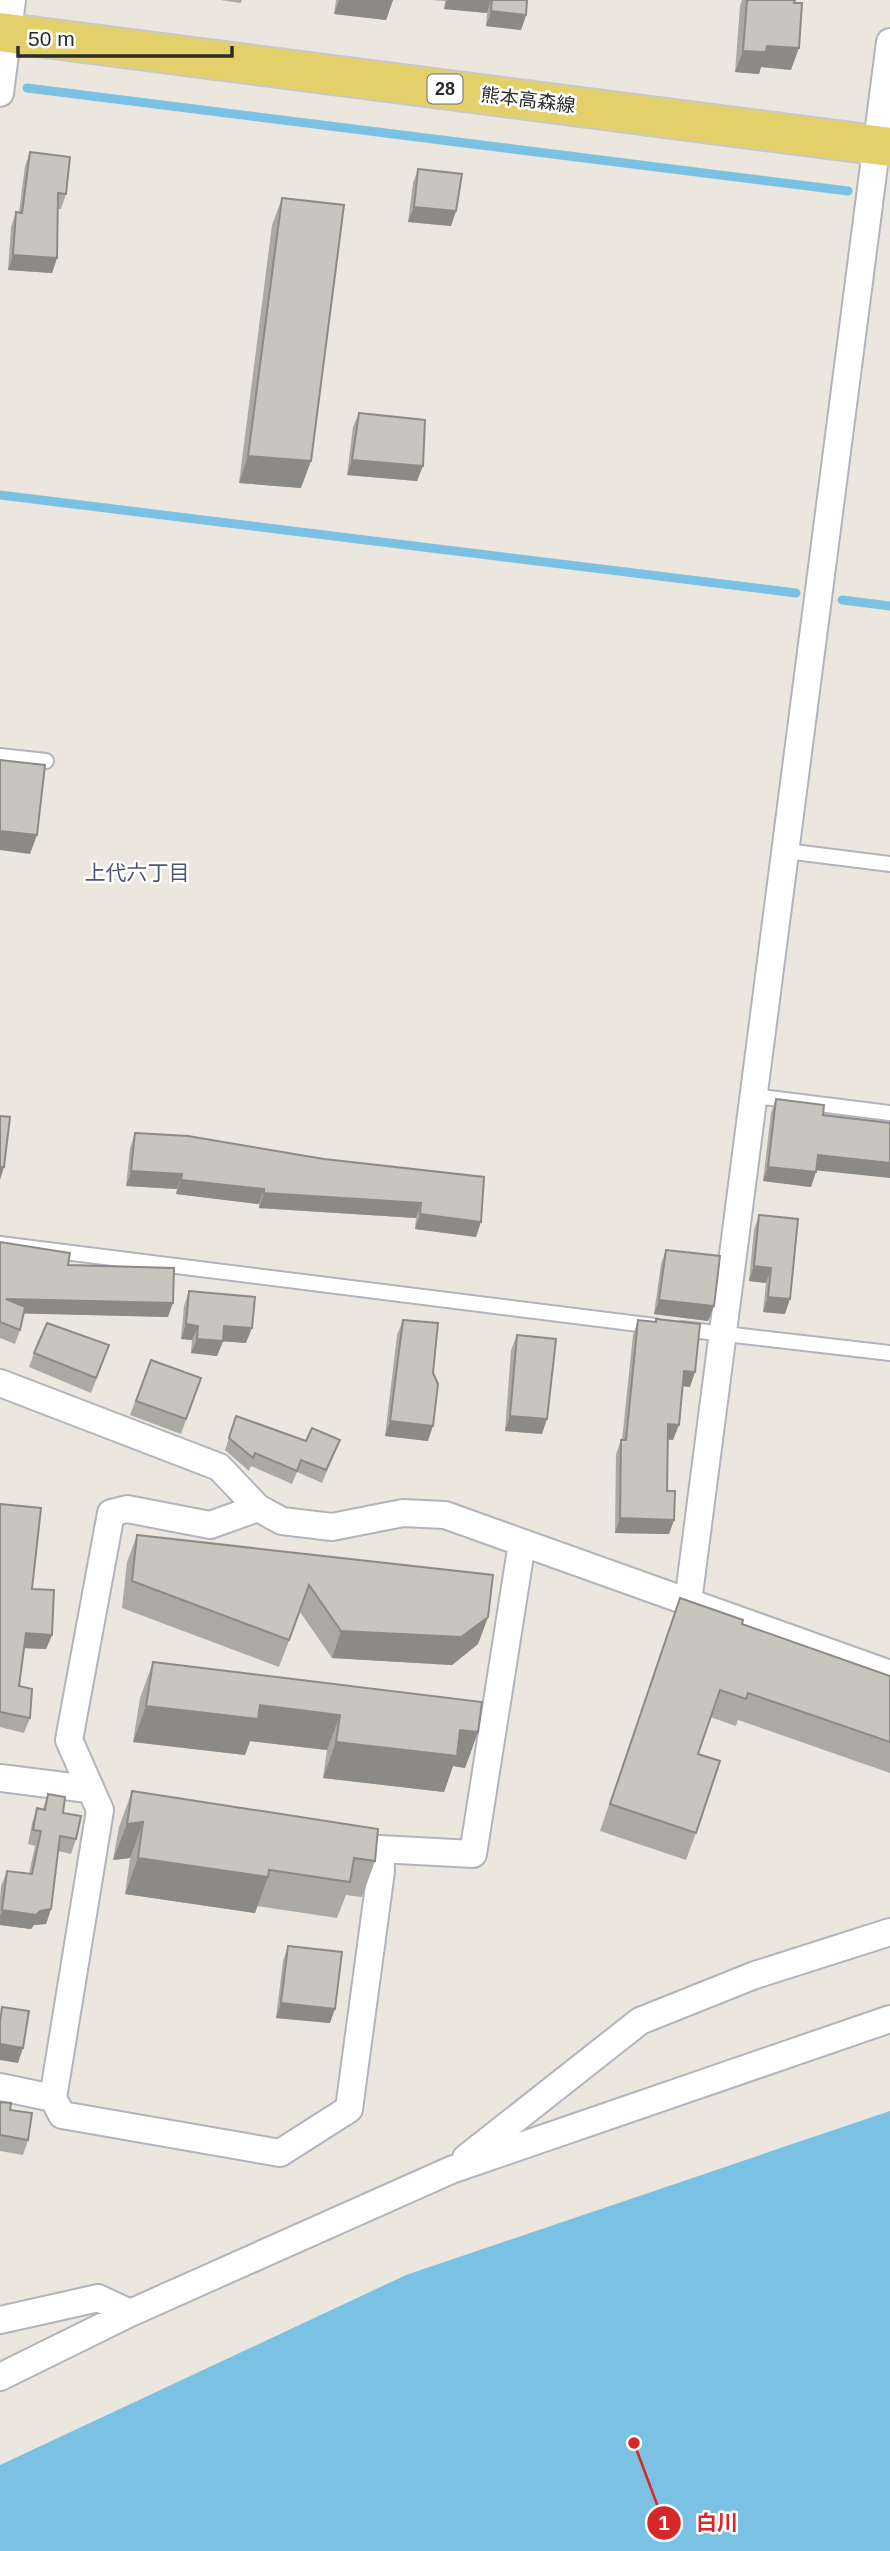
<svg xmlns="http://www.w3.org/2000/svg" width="890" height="2551" viewBox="0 0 890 2551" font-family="Helvetica,'Noto Sans JP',sans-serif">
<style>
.water{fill:#7bc1e4}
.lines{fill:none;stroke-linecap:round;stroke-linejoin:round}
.stream{stroke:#7bc1e4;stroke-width:9}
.service-casing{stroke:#b2b4bd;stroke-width:18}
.minor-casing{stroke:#b2b4bd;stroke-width:30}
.primary-casing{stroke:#c8c8c8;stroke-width:42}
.service{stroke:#fff;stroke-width:14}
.minor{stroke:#fff;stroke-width:26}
.primary{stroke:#e4d06b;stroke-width:38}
.wall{fill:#aba9a3}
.shaded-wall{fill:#8b8a84}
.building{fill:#c7c5bd;stroke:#8b8a84;stroke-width:2}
.labels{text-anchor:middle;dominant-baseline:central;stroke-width:5;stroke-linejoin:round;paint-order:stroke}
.shield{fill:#fff;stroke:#6b6b6b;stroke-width:2}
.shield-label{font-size:18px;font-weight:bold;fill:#2b2b2b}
.street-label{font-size:19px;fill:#2b2b2b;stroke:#fff}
.neighbourhood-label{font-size:21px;fill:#4f5478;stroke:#fff}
.leader{fill:none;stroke:#d62828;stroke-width:2.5}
.callout-dot{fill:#d62828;stroke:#fff;stroke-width:2.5}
.mark-label{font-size:21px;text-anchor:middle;font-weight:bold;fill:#fff}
.callout-label{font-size:21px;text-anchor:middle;font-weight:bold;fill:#d62828;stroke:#fff;stroke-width:5;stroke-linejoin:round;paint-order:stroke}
</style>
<rect width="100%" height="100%" fill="#ebe7de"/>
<path class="water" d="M890 2111V2551H0V2465L406 2275Z"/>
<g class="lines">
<path class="stream" d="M27 88 848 191
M0 495 796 593
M842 600 890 606"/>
<defs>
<path id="service" d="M0 756 46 761
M786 851 890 864
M754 1096 890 1113
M0 1244 655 1326
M682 1329 890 1353"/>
<path id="minor" d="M0 93 12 0
M0 1383 219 1467 258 1508 282 1521 332 1527 403 1513 445 1515 890 1674
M258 1508 210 1525 127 1509 111 1513 69 1740 100 1810 53 2098 62 2115 280 2153 349 2109 381 1871 380 1849 473 1854 522 1543
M688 1602 890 42
M0 1778 88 1789
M0 2087 53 2098
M466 2158 640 2021 755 1975 890 1932
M0 2320 98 2298 130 2313
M0 2377 130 2313 451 2170 890 2019"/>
<path id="primary" d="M0 32 890 147"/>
</defs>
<use href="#service" class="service-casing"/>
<use href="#minor" class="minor-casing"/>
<use href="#primary" class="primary-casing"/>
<use href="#service" class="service"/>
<use href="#minor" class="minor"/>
<use href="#primary" class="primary"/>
</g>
<path class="wall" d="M220 0H242L241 3Z
M336 0H393L386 20 334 14Z
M432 0H527L526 15 521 30 486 26 487 13 444 9 445 1Z
M742 0H795L791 70 761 67 759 74 735 72 740 6Z
M30 152 66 194 61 209H58L57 258 52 273 8 270 11 227 16 212H19L25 166Z
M418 169 456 211 451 226 408 222 413 183Z
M282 198 301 488 239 483 272 225Z
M359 413 417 481 347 475 353 427Z
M776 1099 816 1170 811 1187 763 1181 771 1113Z
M135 1133 324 1159 484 1177 476 1237 415 1229 416 1218 259 1208V1204L176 1194 177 1189 126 1186 130 1148Z
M759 1215 785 1314 763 1312 766 1283 749 1281 754 1230Z
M0 1242 68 1265 168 1317 24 1313 20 1330 15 1344 0 1338Z
M666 1250 714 1306 708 1321 654 1314 661 1264Z
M189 1291 246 1343 223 1341 217 1356 191 1353 192 1340 181 1339 184 1306Z
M656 1319 690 1387 683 1386 673 1440 667 1439V1491L674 1520 669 1534 615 1533 616 1454 621 1440H622L633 1335 638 1320 655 1322Z
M403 1320 428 1441 385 1436 397 1335Z
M517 1335 542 1434 505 1431 511 1350Z
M34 1353 104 1360 91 1393 29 1367Z
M151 1360 201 1378 181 1434 130 1415Z
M236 1416 335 1452 322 1483 297 1472 292 1484 251 1466 249 1471 225 1450Z
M0 1504 32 1589 52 1635 46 1649 24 1648 19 1686 30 1718 24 1733 0 1727Z
M137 1535 488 1617 478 1644 452 1665 332 1658 300 1612 279 1667 122 1608 127 1562Z
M680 1598 742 1624 890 1676V1773L738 1720 736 1726 710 1717 698 1754 696 1833 686 1860 600 1831Z
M153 1662 478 1732 465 1768 453 1766 444 1792 323 1778 327 1750 250 1741 245 1755 133 1742 140 1698Z
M132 1791 375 1861 362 1897 346 1895 337 1918 257 1906 255 1913 125 1894 130 1858 113 1860 119 1827Z
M48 1794 63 1813 76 1839 71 1854 58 1851 51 1909 46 1924 34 1925 31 1929 0 1925V1898L1 1886 7 1871 29 1874 35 1846 28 1844 32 1823 37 1808 43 1809Z
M288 1946 330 2023 276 2018 283 1961Z
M0 2102 10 2110 28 2140 23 2155 0 2151Z"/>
<path class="shaded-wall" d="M339 0H393L386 20 334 14Z
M447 0H491L487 13 444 9Z
M491 11 526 15 521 30 486 26Z
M767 46 799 48 791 70 761 67 759 74 735 72 743 51Z
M414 207 456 211 451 226 408 222Z
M13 255 57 258 52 273 8 270Z
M248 456 311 461 301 488 239 483Z
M352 460 423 466 417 481 347 475Z
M0 831 37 835 30 854 0 850Z
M818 1155 890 1163V1178L813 1170Z
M0 1167H4L0 1180Z
M768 1167 816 1172 811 1187 763 1181Z
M131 1171 182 1174 177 1189 126 1186Z
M181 1180 264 1189 259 1204 176 1194Z
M264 1193 421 1203 416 1218 259 1208Z
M420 1214 481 1222 476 1237 415 1229Z
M754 1266 771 1268 766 1283 749 1281Z
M768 1297 790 1299 785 1314 763 1312Z
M6 1299 173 1303 168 1317 1 1313Z
M659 1300 714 1306 708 1321 654 1314Z
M186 1324 198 1326 192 1340 181 1339Z
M224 1326 252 1328 246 1343 218 1341Z
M197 1339 223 1341 217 1356 191 1353Z
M684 1371 695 1372 690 1387 679 1386Z
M510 1416 547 1419 542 1434 505 1431Z
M390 1421 433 1426 428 1441 385 1436Z
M668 1424 679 1425 673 1440 662 1439Z
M620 1518 674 1520 669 1534 615 1533Z
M488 1617 478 1644 452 1665 332 1658 341 1631Z
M26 1633 52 1635 46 1649 21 1648Z
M260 1705 340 1715 327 1750 250 1741 245 1755 133 1742 146 1706Z
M460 1730 478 1732 465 1768 453 1766 444 1792 323 1778 336 1742Z
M143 1822 130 1858 113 1860 127 1824Z
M138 1858 268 1877 255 1913 125 1894Z
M51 1909 46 1924 34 1925 31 1929 0 1925V1916L2 1910 40 1911Z
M281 2003 335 2009 330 2023 276 2018Z
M0 2044 23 2048 18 2063 0 2060Z"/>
<path class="building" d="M492 0H527L526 15 491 11Z
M747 0H795L794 3H802L799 48 767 46 766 52 743 51Z
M30 152 70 157 66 194 58 193 57 258 13 255 16 212 22 213Z
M418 169 462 174 456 211 414 207Z
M282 198 344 205 311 461 248 456Z
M359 413 425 420 423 466 352 460Z
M0 760 45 765 37 835 0 831Z
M776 1099 824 1105 823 1115 890 1123V1163L818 1155 816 1172 768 1167Z
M0 1116 10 1117 4 1167H0Z
M135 1133 188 1136 324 1159 484 1177 481 1222 420 1214 421 1203 264 1193V1189L181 1180 182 1174 131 1171Z
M759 1215 798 1219 790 1299 768 1297 771 1268 754 1266Z
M0 1242 70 1253 68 1265 174 1268 173 1303 6 1299 25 1307 20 1330 0 1322Z
M666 1250 720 1256 714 1306 659 1300Z
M189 1291 255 1297 252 1328 224 1326 223 1341 197 1339 198 1326 186 1324Z
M656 1319 700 1324 695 1372 684 1371 679 1425 668 1424 667 1491H675L674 1520 620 1518 621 1440H626L638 1320 656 1322Z
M403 1320 438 1323 433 1373 438 1384 433 1426 390 1421Z
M47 1323 109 1345 96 1378 34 1353Z
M517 1335 556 1339 547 1419 510 1416Z
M151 1360 201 1378 186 1419 136 1401Z
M236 1416 306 1441 312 1428 340 1440 326 1470 301 1460 297 1471 255 1453 253 1458 229 1438Z
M0 1504 41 1508 32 1589 54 1590 52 1635 26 1633 19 1686 32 1689 30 1718 0 1712Z
M137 1535 493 1575 488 1617 461 1637 341 1631 309 1585 289 1640 132 1581Z
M680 1598 743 1620 742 1624 890 1676V1742L748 1693 746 1699 720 1690 698 1754 720 1761 696 1833 610 1804Z
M153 1662 482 1702 478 1732 460 1730 457 1756 336 1742 340 1715 260 1705 258 1719 146 1706Z
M132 1791 378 1829 375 1861 354 1858 350 1882 269 1870 268 1877 138 1858 143 1822 127 1824Z
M48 1794 65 1797 63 1813 81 1816 76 1839 60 1836 51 1909 40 1911 36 1915 2 1910 7 1871 32 1874 41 1831 33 1830 37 1808 45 1810Z
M288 1946 342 1952 335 2009 281 2003Z
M2 2007 29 2011 23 2048 0 2044V2021Z
M0 2102 11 2103 10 2110 32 2113 28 2140 0 2135Z"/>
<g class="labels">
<rect class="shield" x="427.5" y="74.5" width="35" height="29" rx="5"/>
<g class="shield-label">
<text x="445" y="89">28</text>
</g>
<g class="street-label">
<text transform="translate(528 100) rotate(7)">熊本高森線</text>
</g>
<g class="neighbourhood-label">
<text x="137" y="872">上代六丁目</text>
</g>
</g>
<path class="leader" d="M634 2443L664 2523"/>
<g class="callout-dot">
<circle cx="634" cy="2443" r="7"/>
<circle cx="664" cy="2523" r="18"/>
</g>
<g class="mark-label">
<text x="664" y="2530">1</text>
</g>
<g class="callout-label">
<text x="717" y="2530">白川</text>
</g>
<path d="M18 46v10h214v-10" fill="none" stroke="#2b2b2b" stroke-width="3.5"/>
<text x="28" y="46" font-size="21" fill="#2b2b2b" stroke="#ffffff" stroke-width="5" paint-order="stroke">50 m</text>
</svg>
